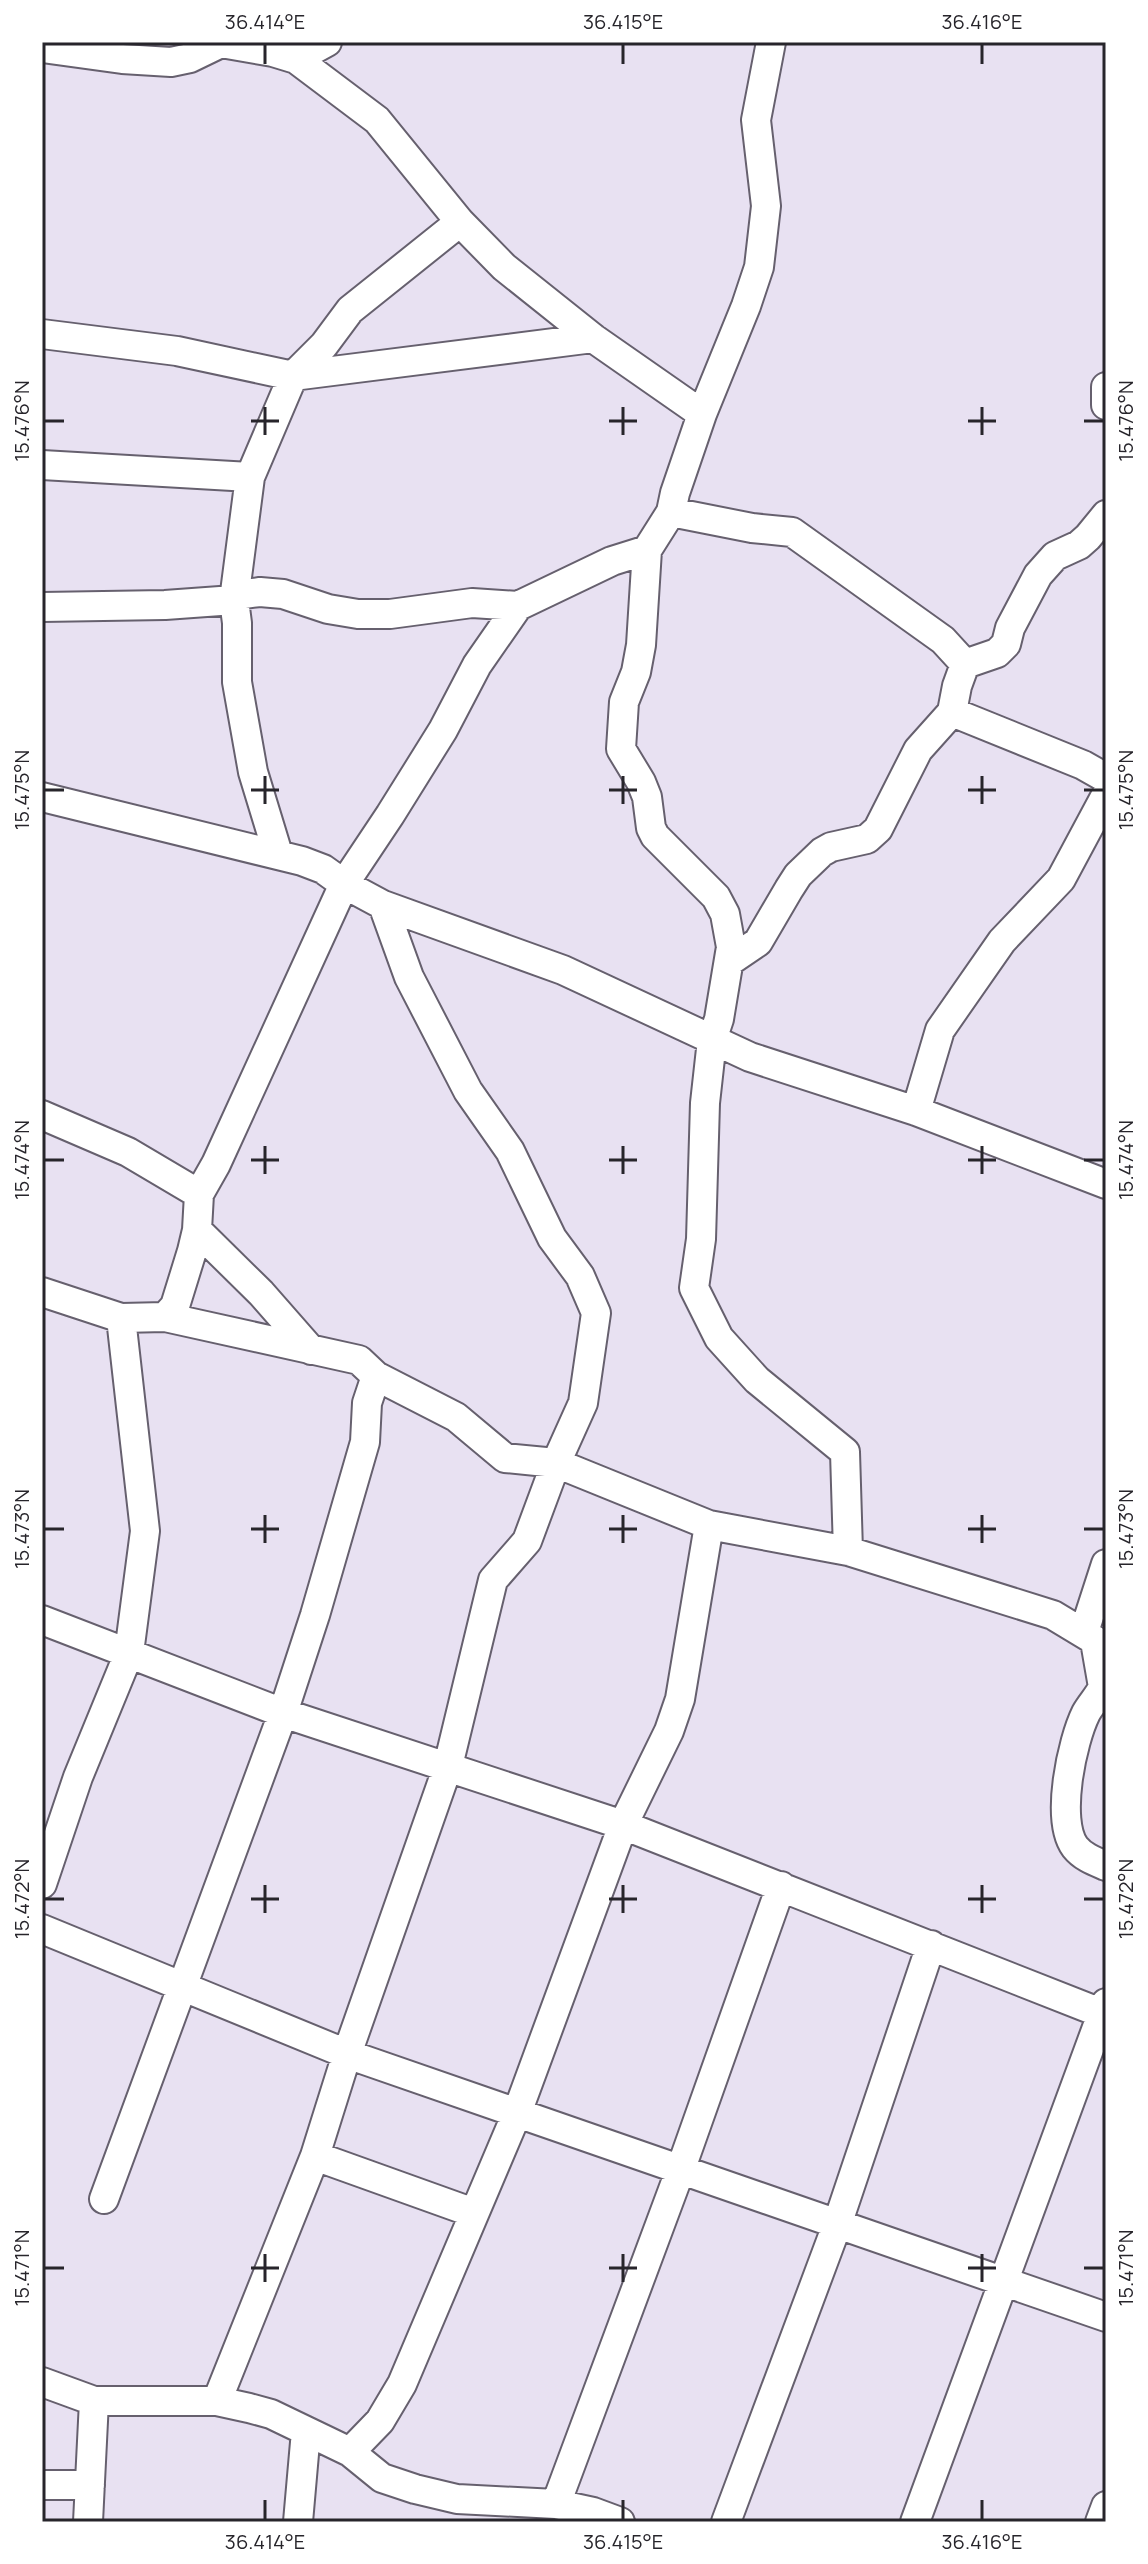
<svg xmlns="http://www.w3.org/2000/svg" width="1148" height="2564" viewBox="0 0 1148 2564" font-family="Manrope,sans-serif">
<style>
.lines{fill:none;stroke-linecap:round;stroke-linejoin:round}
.minor-casing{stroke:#66606e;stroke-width:32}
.minor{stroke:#fff;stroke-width:28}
.ticks{fill:none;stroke:#27252b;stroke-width:3}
.neatline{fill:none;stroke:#27252b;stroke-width:3}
.ticks-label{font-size:20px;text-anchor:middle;fill:#27252b}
</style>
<rect width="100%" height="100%" fill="#e8e1f2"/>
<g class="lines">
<defs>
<path id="minor" d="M771 42 756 120 766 206 759 267 746 306 702 414 675 493 671 512 647 550 641 645 636 672 624 702 621 749 641 782 647 797 651 828 655 836 716 897 725 914 731 947 719 1019 712 1040 705 1103 701 1239 694 1288 719 1338 757 1380 845 1452 848 1551
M42 48 122 59 171 62 190 58 221 43 273 52 296 59 377 120 460 222 504 267 593 338 702 414
M296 59 327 42
M42 334 177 351 293 376 593 338
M1106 387V405
M42 465 250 477
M671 512 752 528 792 532 943 640 965 664
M42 607 165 605 234 600 244 594 260 592 283 594 328 609 358 614H390L472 603 518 606 612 561 647 550
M965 664 997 653 1006 644 1010 628 1038 575 1055 556 1079 545 1088 537 1106 515
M952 712 1083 765 1106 778
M42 797 302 861 323 869 344 884 383 905 563 970 750 1057 916 1111 1106 1184
M278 854 253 772 237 682V623L234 600 250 477 293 376 324 345 350 310 460 222
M730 961 758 942 789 889 798 875 822 852 831 847 867 839 878 829 918 750 952 712 957 686 965 664
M916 1111 940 1030 1002 941 1061 879 1106 795
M42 1115 128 1152 199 1194
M197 1230 261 1293 311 1350
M42 1292 121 1318 165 1317 175 1306 192 1251 197 1230 199 1194 216 1164 344 884 390 815 443 730 477 665 518 606
M376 1376 456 1417 505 1458 556 1463 709 1525 848 1551 1053 1615 1106 1647
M42 1620 283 1713 623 1825 1106 2015
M1084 1632 1106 1564
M1095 1641 1103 1687C1099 1696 1091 1704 1086 1713 1072 1741 1055 1820 1075 1847 1083 1857 1094 1861 1106 1866
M42 1884 78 1777 129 1653 145 1531 121 1318
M42 1929 347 2054 1106 2317
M315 2156 474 2213
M104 2199 283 1713 315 1615 365 1442 367 1403 376 1376 359 1360 165 1317
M42 2382 94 2401H217L249 2408 271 2414 350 2452 382 2478 415 2489 457 2499 556 2504 593 2512 620 2522
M217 2401 315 2156 347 2054 448 1766 493 1580 527 1541 556 1463 583 1403 596 1313 580 1276 552 1238 510 1151 468 1091 409 977 383 905
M350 2452 380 2421 402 2384 517 2113 623 1825 669 1731 680 1699 709 1525
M42 2485H90
M556 2504 680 2171 781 1886
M88 2522 94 2401
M298 2522 306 2431
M726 2522 837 2225 931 1945
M915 2522 1106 2003
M1100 2522 1106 2506"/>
</defs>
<use href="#minor" class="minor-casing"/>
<use href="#minor" class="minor"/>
</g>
<path class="ticks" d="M265 44V64M623 44V64M982 44V64M265 407V435M623 407V435M982 407V435M44 421H64M251 421H279M609 421H637M968 421H996M1084 421H1104M265 776V804M623 776V804M982 776V804M44 790H64M251 790H279M609 790H637M968 790H996M1084 790H1104M265 1146V1174M623 1146V1174M982 1146V1174M44 1160H64M251 1160H279M609 1160H637M968 1160H996M1084 1160H1104M265 1515V1543M623 1515V1543M982 1515V1543M44 1529H64M251 1529H279M609 1529H637M968 1529H996M1084 1529H1104M265 1885V1913M623 1885V1913M982 1885V1913M44 1899H64M251 1899H279M609 1899H637M968 1899H996M1084 1899H1104M265 2254V2282M623 2254V2282M982 2254V2282M44 2268H64M251 2268H279M609 2268H637M968 2268H996M1084 2268H1104M265 2500V2520M623 2500V2520M982 2500V2520"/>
<rect width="1148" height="2564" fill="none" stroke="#ffffff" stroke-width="88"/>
<rect x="44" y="44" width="1060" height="2476" class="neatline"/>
<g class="ticks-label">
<text x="265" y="29">36.414°E</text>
<text x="623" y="29">36.415°E</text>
<text x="982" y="29">36.416°E</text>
<text transform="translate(22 421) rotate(-90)" y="7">15.476°N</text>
<text transform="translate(1126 421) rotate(-90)" y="7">15.476°N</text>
<text transform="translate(22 790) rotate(-90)" y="7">15.475°N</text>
<text transform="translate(1126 790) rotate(-90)" y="7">15.475°N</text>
<text transform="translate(22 1160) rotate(-90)" y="7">15.474°N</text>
<text transform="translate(1126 1160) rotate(-90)" y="7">15.474°N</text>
<text transform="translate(22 1529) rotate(-90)" y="7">15.473°N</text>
<text transform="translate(1126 1529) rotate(-90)" y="7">15.473°N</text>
<text transform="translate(22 1899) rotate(-90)" y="7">15.472°N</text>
<text transform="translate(1126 1899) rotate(-90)" y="7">15.472°N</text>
<text transform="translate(22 2268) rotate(-90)" y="7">15.471°N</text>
<text transform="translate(1126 2268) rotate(-90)" y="7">15.471°N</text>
<text x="265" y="2549">36.414°E</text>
<text x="623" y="2549">36.415°E</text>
<text x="982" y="2549">36.416°E</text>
</g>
</svg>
